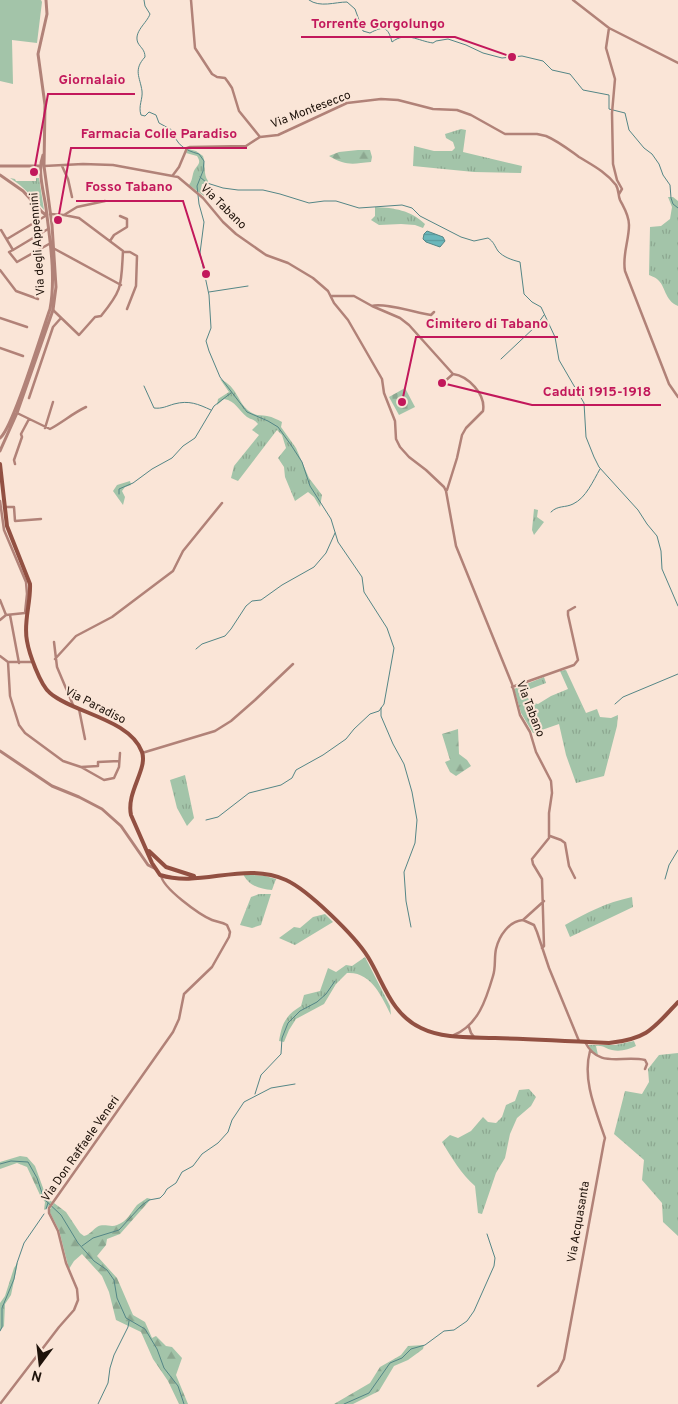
<svg xmlns="http://www.w3.org/2000/svg" width="678" height="1404" viewBox="0 0 678 1404" font-family="Overpass,sans-serif">
<style>
.grass{fill:url(#grass-tufts)}
.forest{fill:url(#forest-firs)}
.cemetery{fill:url(#cemetery-stones)}
.pitch{fill:#a3c4a9}
.water{fill:url(#water-rules);stroke:#548686}
.lines{fill:none;stroke-linecap:round;stroke-linejoin:round}
.stream{stroke:#548686;stroke-width:1}
.minor{stroke:#b18278;stroke-width:2.5}
.tertiary{stroke:#b18278;stroke-width:3}
.secondary{stroke:#925042;stroke-width:4}
.labels{text-anchor:middle;dominant-baseline:central;stroke-width:4;stroke-linejoin:round;paint-order:stroke}
.street-label{font-size:12px;fill:#1e120a;stroke:#fae5d7}
.leader{fill:none;stroke:#c2185b;stroke-width:2}
.callout-dot{fill:#c2185b;stroke:#fae5d7;stroke-width:2}
.callout-label{font-size:14px;text-anchor:middle;font-weight:bold;fill:#c2185b;stroke:#fae5d7;stroke-width:4;stroke-linejoin:round;paint-order:stroke}
</style>
<defs>
<pattern id="grass-tufts" width="24" height="20" patternUnits="userSpaceOnUse" patternTransform="scale(1.25)"><rect width="24" height="20" fill="#a3c4a9"/><path d="M3 7l-1-3M5 7V3M7 7l1-3M15 17l-1-3M17 17v-4M19 17l1-3" fill="none" stroke="#8ca790"/></pattern>
<pattern id="forest-firs" width="22" height="20" patternUnits="userSpaceOnUse" patternTransform="scale(1.25)"><rect width="22" height="20" fill="#a3c4a9"/><path d="M5 1l3.5 6h-7zM16 11l3.5 6h-7z" fill="#8ca790"/></pattern>
<pattern id="cemetery-stones" width="16" height="16" patternUnits="userSpaceOnUse" patternTransform="scale(1.25)"><rect width="16" height="16" fill="#a3c4a9"/><path d="M2 7V4a2 2 0 0 1 4 0v3zM10 15v-3a2 2 0 0 1 4 0v3z" fill="#8ca790"/></pattern>
<pattern id="water-rules" width="6" height="5" patternUnits="userSpaceOnUse" patternTransform="scale(1.25)"><rect width="6" height="5" fill="#6bb7bb"/><path d="M0 2.5h6" fill="none" stroke="#5c9c9f"/></pattern>
</defs>
<rect width="100%" height="100%" fill="#fae5d7"/>
<path class="grass" d="M461 129 466 130 463 152 522 166 521 173 474 172 413 166 414 146 434 151H452L455 148 453 142 446 138 445 134Z
M188 149 196 151 203 156C206 165 203 174 208 181L207 184H202L201 189 204 196 189 185C192 181 192 178 193 174 195 165 203 165 197 156L186 153Z
M10 178 15 179 16 181H36V178H39L44 210C34 198 24 187 10 178Z
M668 197H673L678 201V306C664 300 666 286 657 279 655 277 651 276 649 275L650 227 661 226 670 219 672 207Z
M375 207C395 208 410 210 425 224L423 228 415 225 401 224 379 225 371 220 375 216Z
M220 379C238 387 237 402 249 411 255 416 260 415 267 416 273 417 278 420 282 422L281 427 296 448 309 478 322 495 320 507 314 497 308 492 295 501 285 477 284 467 278 458 286 448 282 435 277 430 238 481 231 478 234 466 259 435 252 430 258 424C254 419 252 420 247 417 238 410 236 401 224 399L217 405 218 399 229 392Z
M534 509 538 510 537 517 544 522 534 535 532 530Z
M566 670 586 713 597 709 600 717 611 718 618 715 617 726 604 776 576 783 566 755 559 724 533 733 521 713 514 689 544 677 546 683 525 691 530 702 538 704 551 696 568 689 560 671Z
M185 775 194 818 187 826 177 808 170 780Z
M243 874 265 876 276 879 272 890C260 889 249 886 243 874Z
M259 894H271L261 925 252 928 240 925 251 897Z
M632 897 633 907 570 937 565 925C588 912 605 903 632 897Z
M325 914 333 922 295 945 279 938 294 927 300 928 313 917Z
M365 957 390 1006 391 1015C382 997 371 971 347 973L336 984 324 1004 296 1019 289 1030 284 1042 279 1041C282 1023 286 1015 301 1006L304 995 320 991 328 968 336 972 346 965 352 966Z
M634 1041 636 1046C629 1049 621 1052 612 1050 606 1049 603 1045 596 1046L598 1055 594 1054 588 1045H615Z
M678 1053V1236L663 1222 662 1203 642 1180 644 1160 614 1134 625 1091 642 1094 649 1082 648 1069 659 1055Z
M529 1089 536 1097 531 1106 517 1118 510 1134 505 1158 496 1173 482 1214 478 1213 475 1186C461 1174 452 1158 442 1142L450 1135 458 1138 471 1131 483 1117 488 1122 496 1123 502 1117 506 1105 515 1101 519 1090Z
M18 1262 11 1295 5 1304 4 1326 0 1331V1303L5 1296 14 1268Z"/>
<path class="forest" d="M358 150H370L372 157 371 162C352 164 346 166 329 156L339 152Z
M130 481 131 485 125 487 122 491 125 497 123 505 113 491 117 485Z
M458 729 459 754 467 760 471 766 456 776 450 772 445 762 450 760 442 734Z
M20 1156 27 1157 35 1166 46 1196 52 1202 47 1208 44 1210 45 1202 40 1195 27 1167 17 1163 0 1169V1162Z
M147 1198 151 1199 120 1234 107 1239 106 1245 97 1256 117 1278 133 1315 145 1322 152 1338 156 1336 166 1346 172 1347 182 1358 176 1375 188 1404H179L168 1381 153 1359 141 1332 116 1320 109 1292 102 1276 82 1254 74 1261 69 1269 59 1230 49 1211 54 1203 66 1212 80 1233 84 1236C91 1234 92 1230 97 1227 104 1223 111 1228 117 1225 128 1221 131 1212 137 1205 140 1203 144 1200 147 1198Z
M424 1345 423 1349 408 1360 394 1366 379 1391 353 1404H334L370 1383 380 1367 401 1355 408 1346Z"/>
<path class="cemetery" d="M405 388 415 407 399 415 389 397Z"/>
<path class="pitch" d="M0 0H41L42 2 37 43 12 40 13 84 0 81Z"/>
<path class="water" d="M427 231 443 237 445 241 440 247 426 242 423 239 424 234Z"/>
<g class="lines">
<path class="stream" d="M144 0 145 6 150 14C147 23 133 32 138 43 141 48 145 50 145 57 133 70 140 77 142 91 143 99 138 106 141 115L145 116 149 112 156 115 159 123 172 130C177 145 184 150 199 154L204 161 203 171 197 186 199 204 204 222 200 253 209 295 211 328 206 341 209 351 220 377 247 412 268 421 278 427 291 445 302 462 310 486 331 519 338 542 362 577 364 592 387 628 394 648 384 704 379 711 370 714 354 729 346 739 323 755 296 770 292 778 281 785 249 793 218 817 206 820
M309 0C320 8 335 2 347 2L355 9 363 31 370 33C383 26 388 26 392 42 406 31 418 41 433 43L436 41 448 39 466 45 483 53 502 58 522 56 543 61 552 70 570 74 583 90 609 95V109L625 113 629 130 644 148 652 154 659 164 663 175 670 185 671 198 673 204 678 208
M200 177 207 183 223 188 238 190H263L280 194 309 203 324 201H336L359 208 402 205 412 208 420 216 461 237 474 241 488 238C494 242 494 245 498 251 503 257 512 260 520 262L524 294 532 302 541 307 555 337 559 360 584 403 586 437 594 457 599 467 638 510 647 524 657 536 661 551 662 569 678 606
M209 292 248 286
M501 359 536 326 544 315
M144 386 154 408C162 409 167 406 174 404 189 400 198 404 211 410
M119 494V489L133 483 152 469 172 458 183 446 195 438 214 406 231 393
M551 512C558 505 565 508 573 504 586 498 593 481 600 469
M196 649 202 644 225 636 231 629 246 606 252 601 261 600 282 585 314 567 326 553 335 533
M615 704 623 697 678 674
M381 708V716L393 744 404 764 412 792 417 820 415 843 404 872 406 901 411 927
M665 879 669 865 678 850
M255 1094 261 1075 281 1054 282 1038 288 1023 300 1011 317 1002 326 994 335 981
M0 1164 11 1161 28 1162 37 1178 44 1199 61 1215 78 1243 94 1261 107 1270 114 1280 117 1298 126 1318 145 1329 157 1349 164 1368 178 1386 184 1404
M46 1209 48 1203
M82 1246 93 1238 119 1230 141 1206 149 1200 160 1198 164 1194 167 1189 176 1183 182 1172 193 1166 202 1154 218 1143 228 1132 232 1120 244 1102 271 1088 295 1084
M0 1331 2 1327V1308L14 1279 17 1263 24 1243 44 1214
M98 1404 108 1383 110 1368 114 1355 128 1327 129 1321
M344 1404 369 1393 390 1363 402 1358 411 1349 425 1345 444 1331 454 1330 467 1321 474 1311 494 1266 495 1258 487 1234"/>
<path class="minor" d="M191 0 195 48 212 74 217 77 225 78 228 82 232 88 239 111 260 137
M573 0 609 28 678 63
M609 28 606 48 615 79 612 113 613 164 617 180 622 189 619 194
M44 166 83 164 113 165 178 177 203 198 223 222 236 234 266 255 288 263 313 278 328 291 334 303 348 320 382 379 384 393 395 421 396 439 400 447 409 457 426 470 444 487 446 491 456 546 512 684 520 715 530 732 536 752 551 781 552 793 549 813V838L532 859 533 864 542 879 544 946 542 948
M62 166 68 179 72 197
M173 175 179 167 187 148 190 147 246 146 260 137 278 135 347 103 381 99 398 100 433 109 457 110 471 115 505 134H537L546 136C558 141 568 149 579 157 592 165 606 172 616 185 619 190 618 195 620 200 624 208 629 215 629 225 629 241 622 255 625 271L669 384 678 397
M50 214 64 215 77 207 105 201
M1 230 13 250 9 252 17 262 49 244
M7 239 47 215
M110 241 114 235 127 227V219L120 216
M53 248 121 285
M13 250 48 229
M124 252H130L137 256 136 286 127 309
M0 270 16 291 38 299
M331 296H354L372 306 400 318 409 325 453 374C468 376 486 394 483 411L466 428 462 435 457 458 447 490
M372 306C382 302 417 313 431 315L434 312
M53 310 79 335 95 317 101 316C123 289 121 286 123 251L79 218 64 215
M0 318 27 327
M0 348 23 356
M444 382 453 374
M29 398 53 327 61 318
M17 413 50 429C63 422 73 413 86 407
M45 428 53 402
M15 464 14 460 22 437 21 434 29 419
M0 501 4 530 26 582 27 594 25 613 6 615 0 620
M4 507H14L15 521 41 519
M0 600 6 615
M10 615 19 663
M54 642 57 667 73 705
M0 656 8 662H32
M55 659 76 636 112 617 173 571 183 551 222 503
M8 662 10 696 19 725 25 733 63 761 81 767 104 780 114 778 119 767 120 753
M512 687 574 665 578 660 568 615V611L575 607
M79 709 85 739
M142 753 215 731 231 721 255 700 293 664
M81 767 98 766V762L119 761
M550 836 561 840 565 843 569 866 575 878
M523 920 544 901
M469 1027 471 1033 474 1037
M454 1035C478 1025 486 1000 493 976 496 967 494 958 496 949 499 936 509 921 523 920L534 925 537 932 549 968 579 1041
M585 1042C599 1069 621 1055 645 1060L647 1064 645 1069
M538 1386 558 1371 564 1359 604 1142 605 1138C596 1111 582 1080 590 1051
M0 1404 59 1327 74 1310 78 1300 77 1289 66 1263 58 1231 49 1213V1208L173 1032 179 1019 184 994 212 967 229 937 230 932 227 925C222 922 217 922 212 920 200 915 162 888 161 875"/>
<path class="tertiary" d="M0 166H40
M0 175 23 191 42 212 46 215
M0 438C13 428 42 331 50 309 56 277 50 241 46 208 44 192 37 171 43 155
M0 451 17 413 53 310 56 287 52 225 44 166 45 105 38 54 47 14 46 0
M0 751 52 786 79 797 102 809 121 826 148 865 156 869"/>
<path class="secondary" d="M0 464 7 526 30 584C31 603 23 622 27 641 29 653 40 685 50 693 73 713 130 719 142 752 148 769 126 792 131 815L152 863 160 875C201 888 244 861 286 880 308 890 355 936 368 957 384 983 391 1014 421 1028 443 1039 471 1037 495 1038 533 1039 571 1041 609 1043 647 1039 653 1029 678 1002
M149 851 166 867 194 876"/>
</g>
<g class="labels">
<g class="street-label">
<text transform="translate(311 110) rotate(-21)">Via Montesecco</text>
<text transform="translate(223 207) rotate(44)">Via Tabano</text>
<text transform="translate(38 244) rotate(-94)">Via degli Appennini</text>
<text transform="translate(95 706) rotate(27)">Via Paradiso</text>
<text transform="translate(530 709) rotate(69)">Via Tabano</text>
<text transform="translate(81 1149) rotate(-55)">Via Don Raffaele Veneri</text>
<text transform="translate(579 1222) rotate(-80)">Via Acquasanta</text>
</g>
</g>
<path class="leader" d="M512 57L455 37H301M34 172L48 94H135M58 220L71 148H247M206 274L183 201H76M402 402L416 337H558M442 383L532 405H661"/>
<g class="callout-dot">
<circle cx="512" cy="57" r="5"/>
<circle cx="34" cy="172" r="5"/>
<circle cx="58" cy="220" r="5"/>
<circle cx="206" cy="274" r="5"/>
<circle cx="402" cy="402" r="5"/>
<circle cx="442" cy="383" r="5"/>
</g>
<g class="callout-label">
<text x="378" y="28">Torrente Gorgolungo</text>
<text x="92" y="84">Giornalaio</text>
<text x="159" y="138">Farmacia Colle Paradiso</text>
<text x="129" y="191">Fosso Tabano</text>
<text x="487" y="328">Cimitero di Tabano</text>
<text x="597" y="396">Caduti 1915-1918</text>
</g>
<g transform="translate(40 1364) rotate(195)" stroke="#fae5d7" stroke-width="4" paint-order="stroke">
<path d="M0-4L9 19L0 12L-9 19Z" fill="#1e120a"/>
<text y="-8" font-size="14" font-weight="bold" text-anchor="middle" fill="#1e120a">N</text>
</g>
</svg>
